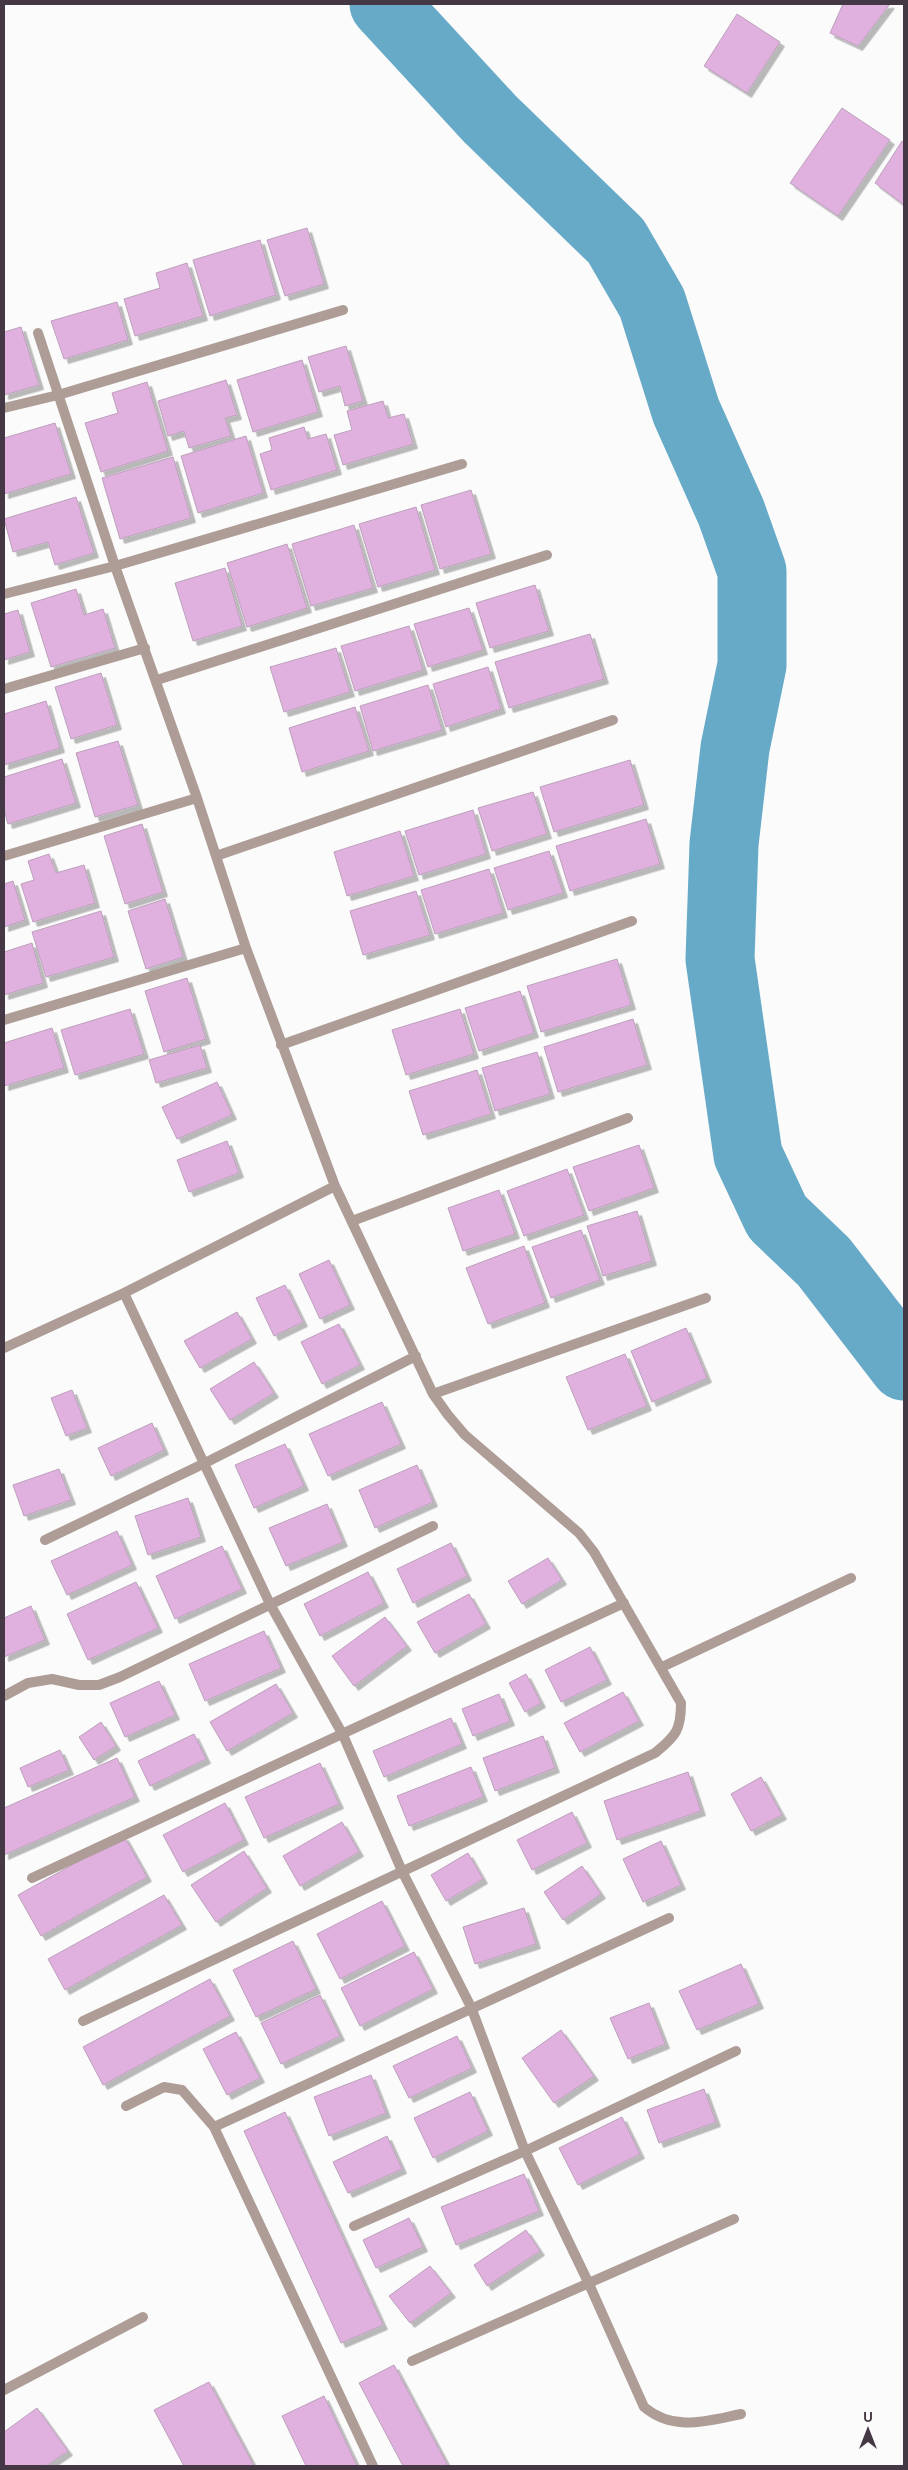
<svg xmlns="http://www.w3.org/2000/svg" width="908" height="2470" viewBox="0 0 908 2470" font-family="'DM Sans',sans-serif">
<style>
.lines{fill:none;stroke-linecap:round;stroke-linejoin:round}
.river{stroke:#66aac8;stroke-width:69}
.building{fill:#e0b1df;stroke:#bca0bb;filter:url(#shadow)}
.lane{stroke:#ae9d97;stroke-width:10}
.street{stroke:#ae9d97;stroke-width:10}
</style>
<defs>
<filter id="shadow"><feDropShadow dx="4.5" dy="4.5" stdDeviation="0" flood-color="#0004"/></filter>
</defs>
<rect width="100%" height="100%" fill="#fbfbfb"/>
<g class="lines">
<path class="river" d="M384 4 490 119 616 241 652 303 686 411 731 512 752 571V665L735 748 724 844 720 959 748 1155 777 1217 824 1262 904 1366"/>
</g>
<path class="building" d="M843 4H890L858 46 830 33Z
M737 14 780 42 747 93 704 66Z
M842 108 890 140 838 216 790 183Z
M902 141 904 142V205L875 183Z
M307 228 324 284 285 296 267 240Z
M260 240 276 295 210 316 193 260Z
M187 263 203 316 135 336 124 299 160 288 156 273Z
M117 302 128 340 64 359 51 321Z
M21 327 39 385 4 395V332Z
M346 346 363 401 345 406 340 386 319 392 308 357Z
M302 360 318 412 253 432 237 380Z
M226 380 237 415 225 418 231 436 189 448 184 431 168 436 158 401Z
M147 382 168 451 101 472 85 423 118 413 112 393Z
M383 401 388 418 404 414 413 444 343 465 334 435 352 430 347 411Z
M55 423 71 474 4 494V438Z
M304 427 308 439 326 434 337 470 271 490 260 454 272 450 269 438Z
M246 436 263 493 198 513 181 456Z
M173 457 191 518 120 539 102 478Z
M471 490 491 554 440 569 421 505Z
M76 497 94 553 55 565 48 542 13 552 4 519Z
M416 507 435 570 378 587 359 524Z
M354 525 373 588 311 606 292 544Z
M287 544 307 608 247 627 227 563Z
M225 568 242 626 193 641 175 583Z
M535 585 549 631 490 648 476 603Z
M76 589 84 615 103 609 115 648 51 667 31 603Z
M469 608 483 650 428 667 414 624Z
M18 610 30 652 4 660V614Z
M409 626 423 670 355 691 341 646Z
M590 634 604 679 509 708 495 662Z
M336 648 350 692 284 712 270 667Z
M488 667 501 709 446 727 433 684Z
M101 673 117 725 71 739 55 687Z
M428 685 442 730 373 751 360 706Z
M46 701 60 748 4 765V714Z
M355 707 369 751 302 772 289 728Z
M118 741 138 805 95 817 76 753Z
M62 759 76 803 8 824 4 810V777Z
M630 760 644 805 554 832 540 787Z
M533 792 547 834 492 851 478 808Z
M473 810 486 854 419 875 405 831Z
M646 819 660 864 570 891 556 846Z
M142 824 163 892 125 904 104 836Z
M400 831 414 876 347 896 334 852Z
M549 851 563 893 508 910 494 868Z
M49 854 56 873 84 865 95 903 33 922 21 884 34 880 28 861Z
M489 869 503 913 435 934 421 890Z
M13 881 25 920 4 927V884Z
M416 891 430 935 363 955 350 911Z
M165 899 183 957 146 969 128 911Z
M101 911 114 957 46 977 32 932Z
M32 943 43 983 4 995V952Z
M617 959 631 1005 541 1032 527 986Z
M187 978 206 1039 164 1052 145 991Z
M520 991 534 1033 479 1051 465 1008Z
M130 1009 144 1054 75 1075 61 1030Z
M460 1009 474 1054 406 1075 392 1030Z
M633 1019 647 1065 558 1092 544 1047Z
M52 1028 64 1068 4 1086V1043Z
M200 1045 207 1068 156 1083 149 1060Z
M537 1052 550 1094 495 1111 482 1068Z
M477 1070 491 1114 423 1135 409 1091Z
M217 1082 232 1115 177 1139 162 1107Z
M227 1141 239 1173 189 1192 177 1160Z
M639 1145 654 1188 589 1211 573 1167Z
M567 1169 584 1215 524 1236 507 1191Z
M499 1190 515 1234 463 1251 448 1208Z
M637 1211 652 1261 603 1276 587 1226Z
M581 1230 600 1280 551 1298 532 1247Z
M524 1246 545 1303 488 1324 466 1268Z
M329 1260 350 1305 320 1319 299 1274Z
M285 1285 303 1322 274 1336 256 1298Z
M237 1312 252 1339 200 1368 184 1341Z
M339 1324 360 1365 322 1384 301 1342Z
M686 1328 707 1378 652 1402 631 1351Z
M625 1354 647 1406 588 1430 566 1377Z
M254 1362 274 1393 230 1420 210 1389Z
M72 1390 87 1428 66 1436 51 1398Z
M382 1402 401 1444 328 1476 309 1434Z
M152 1423 164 1450 111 1476 98 1448Z
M285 1444 304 1486 254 1508 235 1465Z
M417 1465 433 1502 375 1528 359 1490Z
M59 1469 71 1500 24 1516 13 1485Z
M188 1498 201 1537 148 1555 135 1516Z
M327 1504 343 1542 286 1566 269 1528Z
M117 1531 132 1565 67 1595 51 1561Z
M451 1543 467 1576 413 1603 397 1569Z
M222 1546 242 1589 175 1619 156 1576Z
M548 1558 562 1580 522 1604 508 1581Z
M368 1572 384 1603 320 1636 304 1604Z
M136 1582 158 1628 88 1660 67 1614Z
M469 1594 486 1624 435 1653 417 1622Z
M31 1606 45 1640 4 1657V1618Z
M385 1617 407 1646 354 1686 332 1656Z
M264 1631 281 1668 205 1701 189 1664Z
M590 1647 607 1680 561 1702 545 1670Z
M526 1674 541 1703 525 1712 509 1683Z
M159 1681 175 1715 125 1737 110 1703Z
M276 1684 293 1713 227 1751 210 1722Z
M623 1692 639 1721 580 1752 564 1723Z
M499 1694 510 1721 473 1736 462 1709Z
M451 1718 462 1744 384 1777 373 1751Z
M101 1722 116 1746 94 1760 79 1737Z
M194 1734 206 1759 150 1786 138 1761Z
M543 1736 555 1768 495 1791 483 1758Z
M60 1750 69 1770 28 1787 20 1768Z
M117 1758 135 1797 4 1855V1808Z
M320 1763 339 1804 264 1838 245 1797Z
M471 1767 483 1797 409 1826 397 1796Z
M688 1772 701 1811 617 1840 604 1801Z
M761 1777 782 1815 751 1831 731 1794Z
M225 1803 244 1840 183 1872 163 1835Z
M572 1812 587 1843 532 1870 517 1840Z
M342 1822 359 1852 300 1886 283 1856Z
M124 1836 147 1877 41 1936 18 1895Z
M661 1841 681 1885 643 1902 623 1859Z
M244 1851 267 1888 216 1922 191 1885Z
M468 1853 483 1879 446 1901 431 1875Z
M582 1866 601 1894 563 1920 544 1892Z
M164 1895 182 1925 65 1990 48 1959Z
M382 1901 405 1946 340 1979 317 1934Z
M524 1908 536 1944 475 1964 463 1927Z
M293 1941 316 1989 256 2017 233 1970Z
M414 1952 433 1989 360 2026 341 1988Z
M741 1964 759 2004 697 2030 679 1991Z
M210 1979 230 2016 103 2085 83 2047Z
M320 1995 340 2036 281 2064 261 2023Z
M649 2003 665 2044 628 2059 610 2018Z
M561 2030 594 2076 554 2103 522 2058Z
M236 2032 260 2078 227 2095 203 2049Z
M457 2036 472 2068 409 2098 393 2066Z
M371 2075 386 2113 329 2136 314 2097Z
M704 2089 716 2122 659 2143 647 2110Z
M470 2092 488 2131 433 2158 414 2118Z
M285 2112 383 2325 341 2343 244 2131Z
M622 2117 640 2154 578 2185 559 2148Z
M387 2136 402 2169 348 2193 333 2162Z
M524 2174 539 2211 456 2245 441 2207Z
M409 2218 423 2247 376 2268 363 2240Z
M526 2230 540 2251 487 2286 474 2265Z
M430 2266 451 2293 410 2323 389 2296Z
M394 2365 448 2466H403L359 2383Z
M209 2382 254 2466H184L154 2410Z
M324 2396 357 2466H306L282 2416Z
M37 2408 68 2451 46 2466H4V2432Z"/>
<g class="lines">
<path class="lane" d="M662 1667 851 1578
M4 2390 143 2317"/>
<path class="street" d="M4 408 58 395 343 310
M4 594 115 566 462 464
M157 680 547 555
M4 689 145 648
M4 856 197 798
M216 856 613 720
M4 1020 246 948
M281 1045 632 921
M352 1221 628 1118
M124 1293 270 1604 343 1735 402 1871 471 2007 525 2151 589 2284 644 2407C674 2432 706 2421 741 2414
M4 1348 124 1293 335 1186 246 948 197 798 115 566 38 333
M433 1394 706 1298
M45 1540 205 1463 416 1356
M4 1696 28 1683 52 1679 79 1685H99L120 1677 433 1526
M32 1878 624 1603
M83 2021 655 1753C676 1736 681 1730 681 1703L594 1552 579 1533 465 1435 448 1415 433 1394 335 1186
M126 2106 164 2087 182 2090 214 2127 373 2466
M214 2127 669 1918
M354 2226 525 2151 736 2051
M412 2361 734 2219"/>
</g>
<rect width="908" height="2470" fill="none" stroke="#433843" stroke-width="10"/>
<g transform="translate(868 2430)" stroke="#fbfbfb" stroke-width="4" paint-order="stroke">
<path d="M0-4L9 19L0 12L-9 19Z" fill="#433843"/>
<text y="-8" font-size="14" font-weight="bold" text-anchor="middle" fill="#433843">U</text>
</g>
</svg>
